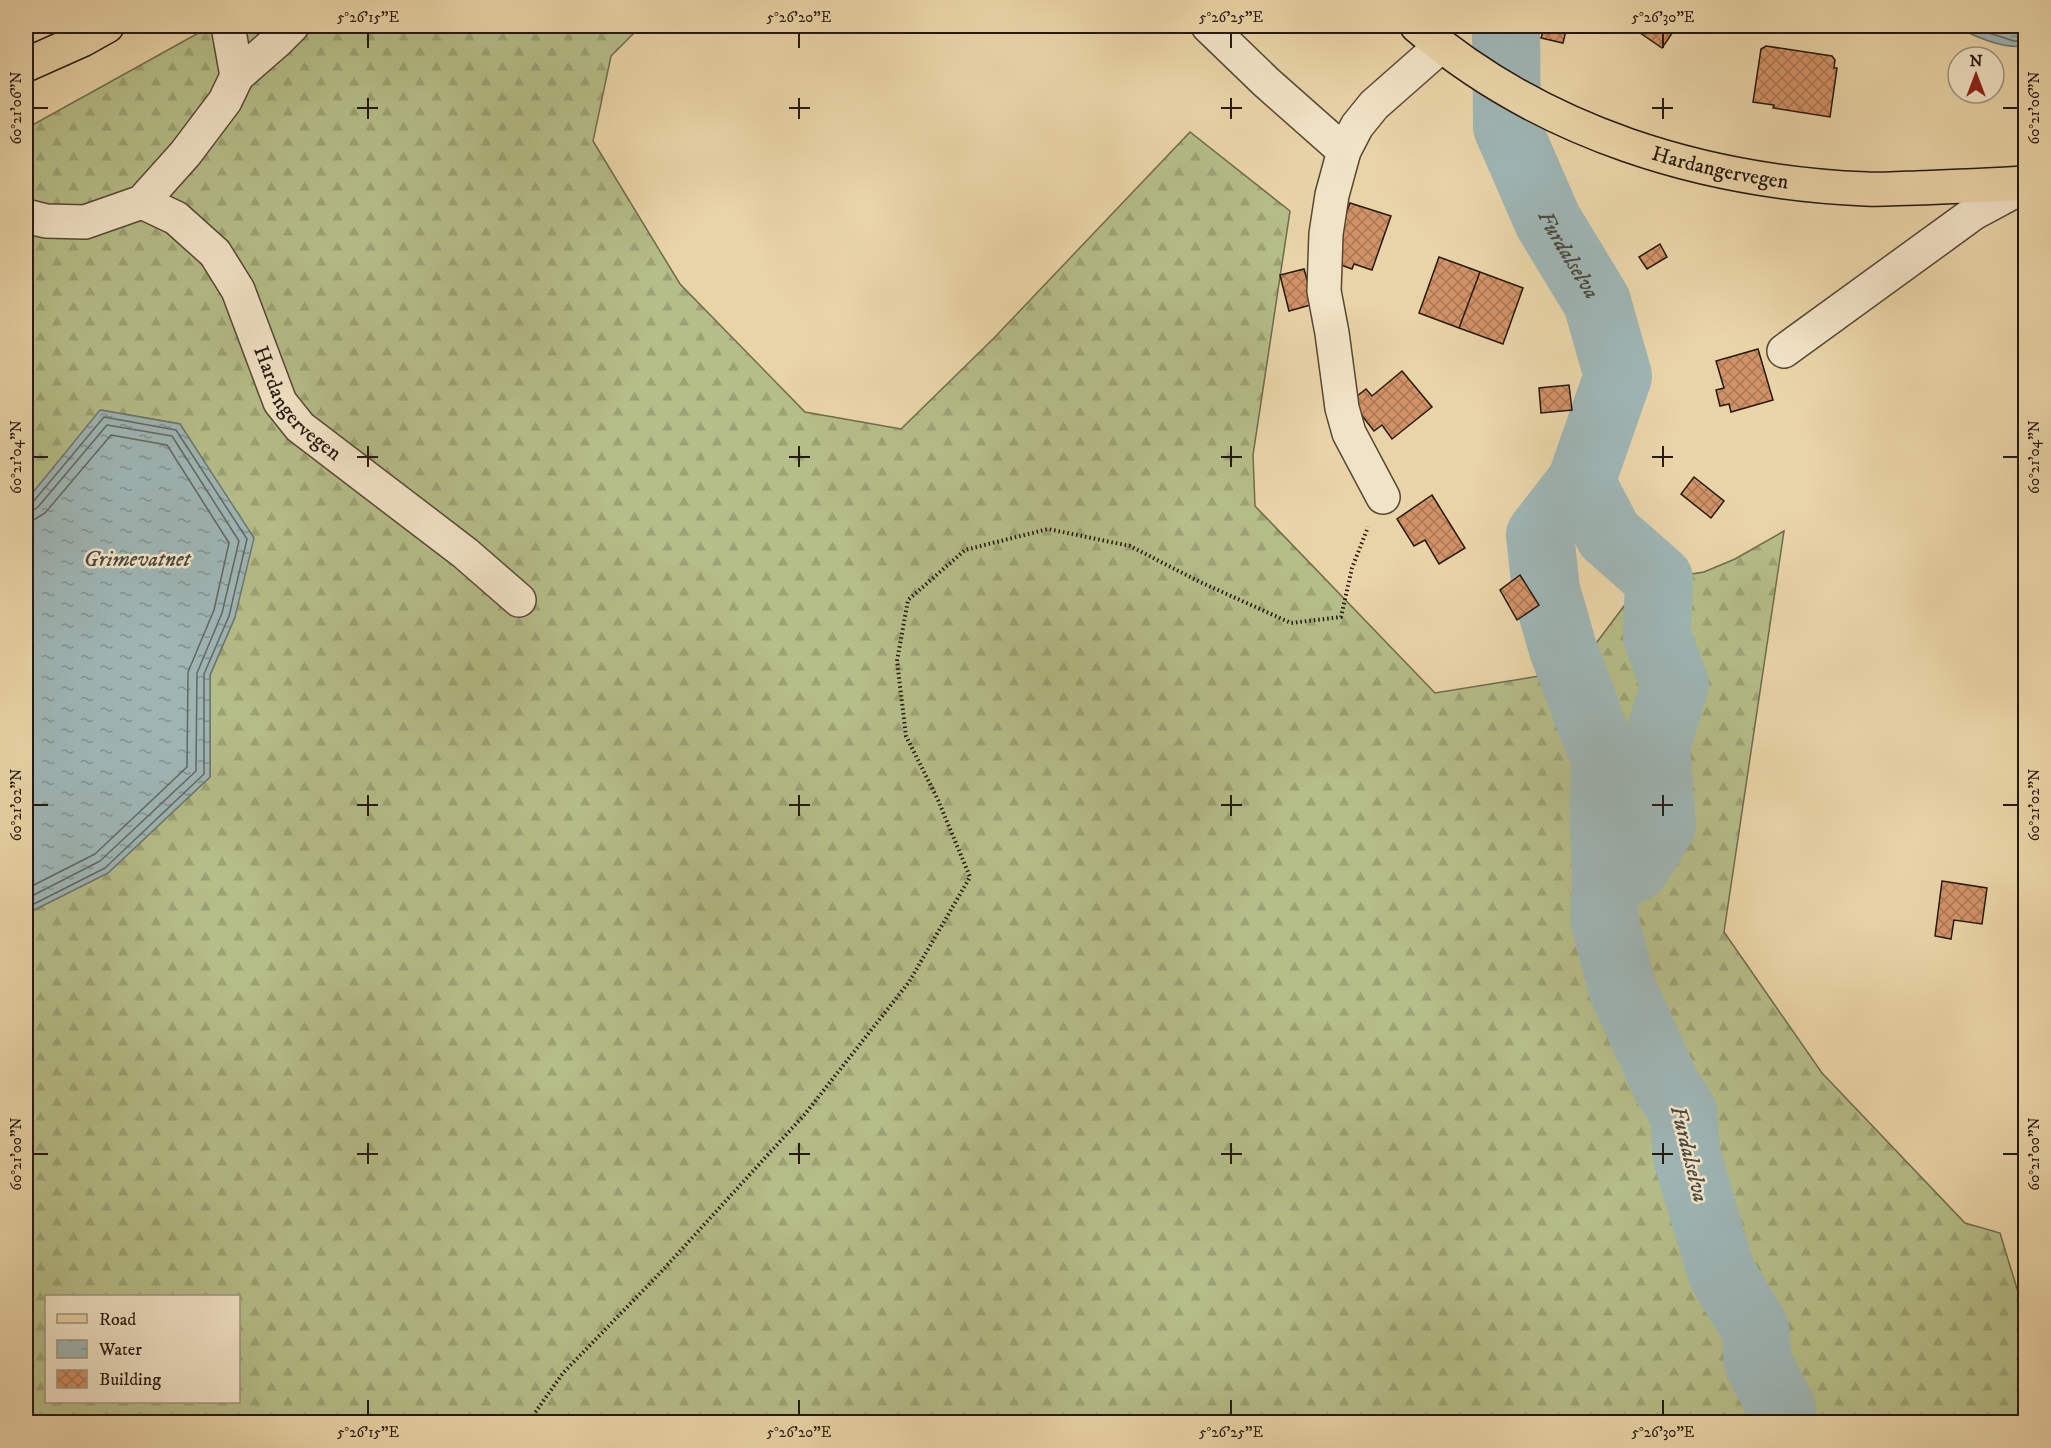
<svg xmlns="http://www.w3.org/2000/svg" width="2051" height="1448" viewBox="0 0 2051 1448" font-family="'IM FELL DW Pica',serif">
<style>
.forest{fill:url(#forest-firs);stroke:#6e6b4c;stroke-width:1.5;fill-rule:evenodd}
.water{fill:url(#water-ripples);stroke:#6e7772;stroke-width:1.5}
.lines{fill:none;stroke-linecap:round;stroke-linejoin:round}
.shore{stroke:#626762;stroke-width:1.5}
.river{stroke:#9eb5b4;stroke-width:68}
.building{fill:url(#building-cross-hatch);stroke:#261910;stroke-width:1.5}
.minor-casing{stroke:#574836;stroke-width:36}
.major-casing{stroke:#261910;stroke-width:36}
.path{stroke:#261910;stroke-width:4;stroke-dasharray:1.5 3;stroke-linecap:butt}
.minor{stroke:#f1e3c6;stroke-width:33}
.major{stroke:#e9d4a7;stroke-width:33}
.ticks{fill:none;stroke:#261910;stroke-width:2}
.labels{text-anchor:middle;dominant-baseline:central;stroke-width:5;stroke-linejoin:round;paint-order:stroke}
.street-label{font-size:21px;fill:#261910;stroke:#f1e3c6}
.water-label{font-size:22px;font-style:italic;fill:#4a4841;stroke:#f1e3c6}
.neatline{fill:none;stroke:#261910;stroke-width:2}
.ticks-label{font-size:15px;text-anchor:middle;fill:#261910}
</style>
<defs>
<pattern id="forest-firs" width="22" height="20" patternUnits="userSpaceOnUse" patternTransform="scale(1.5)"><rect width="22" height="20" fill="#b5bd88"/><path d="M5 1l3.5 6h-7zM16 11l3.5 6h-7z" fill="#9ca274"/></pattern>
<pattern id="water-ripples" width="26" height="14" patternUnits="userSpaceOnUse" patternTransform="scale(1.5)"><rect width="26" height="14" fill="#9eb5b4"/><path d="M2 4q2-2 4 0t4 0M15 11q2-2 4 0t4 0" fill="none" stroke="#819291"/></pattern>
<pattern id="building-cross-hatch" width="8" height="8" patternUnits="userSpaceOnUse" patternTransform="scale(1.5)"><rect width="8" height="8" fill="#d29267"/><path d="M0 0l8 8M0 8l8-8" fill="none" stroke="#aa7653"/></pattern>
</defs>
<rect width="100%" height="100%" fill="#e9d4a7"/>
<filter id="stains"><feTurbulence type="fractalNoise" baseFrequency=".00333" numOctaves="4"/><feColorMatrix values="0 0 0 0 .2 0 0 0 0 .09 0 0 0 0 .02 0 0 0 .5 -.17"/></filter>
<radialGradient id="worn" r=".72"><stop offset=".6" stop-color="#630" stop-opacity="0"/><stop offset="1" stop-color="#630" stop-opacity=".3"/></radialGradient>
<path class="forest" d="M211 26H641L611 56 593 141 680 284 805 412 901 429 993 339 1190 132 1290 211 1253 455 1255 506 1435 693 1576 670 1642 582 1704 572 1735 559 1784 531 1724 932 1822 1073 1965 1223 2000 1233 2025 1315V1422H26V914L108 873 210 777V675L235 617 180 424 101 410 26 501V126L29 127ZM46 1296H238V1402H46Z"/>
<path class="water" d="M1956 26H2025V46C2003 49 1975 37 1956 26Z
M100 410 180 424 254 538 235 617 210 675V777L108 873 26 914V501Z"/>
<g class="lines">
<path class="shore" d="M1967 26 2014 41H2026
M26 504 33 502 104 417 176 430 247 539 229 616 204 674V774L105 868 26 908
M26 511H32L38 507 107 425 172 436 239 541 222 613 197 673 196 771 100 861 26 899
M26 521 35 519 45 513 111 435 167 445 229 543 214 610 188 672 187 767 95 854 26 889"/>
<g class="river">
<path id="s1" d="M1506 26 1507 127 1548 221 1597 302 1618 376 1581 482 1609 535 1659 579 1657 637 1675 684 1656 747 1662 825 1635 868 1606 881 1604 918 1622 988 1665 1083 1683 1112 1687 1157 1722 1274 1755 1328 1758 1363 1782 1409 1778 1422"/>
<path d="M1581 482 1540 535 1546 590 1563 649 1605 760 1603 802 1606 881"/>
</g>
</g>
<path class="building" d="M1289 26H1302L1297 32Z
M1545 26H1567L1563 43 1541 38Z
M1634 26H1664L1673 32 1662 48 1633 28Z
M1766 46 1832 56 1835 60 1834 68H1837L1830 117 1773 108 1774 105 1753 102 1761 49Z
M1350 203 1391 216 1372 270 1354 264 1352 269 1338 264 1335 243Z
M1660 244 1667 257 1647 269 1639 257Z
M1439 257 1480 272 1459 328 1419 313Z
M1304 269 1314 304 1289 311 1280 275Z
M1480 272 1523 288 1503 344 1459 328Z
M1758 349 1773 400 1731 412 1729 404 1720 406 1716 390 1724 388 1716 361Z
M1402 371 1432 407 1392 439 1382 425 1374 431 1356 408 1352 400 1366 389 1372 396Z
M1569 385 1572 410 1541 413 1539 388Z
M1694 477 1724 501 1711 518 1681 494Z
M1432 495 1465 548 1439 564 1425 540 1414 546 1397 519Z
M1520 575 1539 605 1517 620 1500 590Z
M1942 881 1987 888 1982 924 1954 920 1951 939 1935 936Z"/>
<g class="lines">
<defs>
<g id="minor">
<path d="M1208 26 1266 82 1344 151"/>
<path d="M237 76 277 41 292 26"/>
<path id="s2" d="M142 202 176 218 215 253 238 290 280 402 300 427 465 553 519 600"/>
<path d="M26 216 46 221 85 222 142 202 185 154 225 101 237 76 228 26"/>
<path d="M1784 351 1974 213 2026 185"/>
<path d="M1383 497 1349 433 1342 408 1332 333 1324 291 1326 234 1332 195 1344 151 1357 126 1374 105 1441 46"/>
</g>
<g id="major">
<path id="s3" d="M1417 26C1543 133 1702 182 1866 189 1883 190 1900 188 1916 188 1953 187 1989 185 2026 183"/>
<path d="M26 65 82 40 107 26"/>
</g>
</defs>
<use href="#minor" class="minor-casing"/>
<use href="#major" class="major-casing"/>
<path class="path" d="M521 1422 532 1417 563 1373 661 1272 805 1114 909 982 970 877 938 800 906 736 897 661 908 600 965 550 1048 529 1130 546 1200 582 1291 623 1341 617 1352 568 1368 527"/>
<use href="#minor" class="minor"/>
<use href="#major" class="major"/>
</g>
<path class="ticks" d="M368 33V48M799 33V48M1231 33V48M1663 33V48M368 98V119M799 98V119M1231 98V119M1663 98V119M33 108H48M357 108H378M789 108H810M1221 108H1242M1652 108H1673M2003 108H2018M368 446V467M799 446V467M1231 446V467M1663 446V467M33 457H48M357 457H378M789 457H810M1221 457H1242M1652 457H1673M2003 457H2018M368 795V816M799 795V816M1231 795V816M1663 795V816M33 805H48M357 805H378M789 805H810M1221 805H1242M1652 805H1673M2003 805H2018M368 1143V1164M799 1143V1164M1231 1143V1164M1663 1143V1164M33 1154H48M357 1154H378M789 1154H810M1221 1154H1242M1652 1154H1673M2003 1154H2018M368 1400V1415M799 1400V1415M1231 1400V1415M1663 1400V1415"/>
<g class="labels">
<g class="street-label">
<text stroke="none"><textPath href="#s3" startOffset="339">Hardangervegen</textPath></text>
<text stroke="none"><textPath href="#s2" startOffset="264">Hardangervegen</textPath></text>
</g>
<g class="water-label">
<text stroke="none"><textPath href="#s1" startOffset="243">Furdalselva</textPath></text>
<text x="137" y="559">Grimevatnet</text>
<text transform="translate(1689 1154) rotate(76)">Furdalselva</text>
</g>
</g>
<rect width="2051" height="1448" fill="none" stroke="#e9d4a7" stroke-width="66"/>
<rect x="45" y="1295" width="195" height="108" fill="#f1e3c6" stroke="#a0927d" stroke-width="1.5"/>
<rect x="57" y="1314" width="30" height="9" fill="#e9d4a7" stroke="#a0927d" stroke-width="1.5"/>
<text x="99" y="1325" font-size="18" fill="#261910">Road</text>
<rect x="57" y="1340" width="30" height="18" fill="url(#water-ripples)" stroke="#a0927d" stroke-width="1.5"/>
<text x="99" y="1355" font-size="18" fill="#261910">Water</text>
<rect x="57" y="1370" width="30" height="18" fill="url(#building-cross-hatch)" stroke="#a0927d" stroke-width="1.5"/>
<text x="99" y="1385" font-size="18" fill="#261910">Building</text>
<g transform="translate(1976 75)"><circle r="28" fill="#f1e3c6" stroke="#a0927d" stroke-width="1.5"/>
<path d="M0-4.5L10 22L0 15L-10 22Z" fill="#8f2418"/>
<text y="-9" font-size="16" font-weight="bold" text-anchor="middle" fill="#261910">N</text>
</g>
<rect x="33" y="33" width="1985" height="1382" class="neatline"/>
<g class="ticks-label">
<text x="368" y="22">5°26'15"E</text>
<text x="799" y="22">5°26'20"E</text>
<text x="1231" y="22">5°26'25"E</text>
<text x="1663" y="22">5°26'30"E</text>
<text transform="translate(16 108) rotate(-90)" y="5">60°21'06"N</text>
<text transform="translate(2034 108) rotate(-90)" y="5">60°21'06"N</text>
<text transform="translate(16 457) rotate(-90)" y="5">60°21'04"N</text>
<text transform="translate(2034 457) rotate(-90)" y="5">60°21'04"N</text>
<text transform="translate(16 805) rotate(-90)" y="5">60°21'02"N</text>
<text transform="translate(2034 805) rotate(-90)" y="5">60°21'02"N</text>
<text transform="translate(16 1154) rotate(-90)" y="5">60°21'00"N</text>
<text transform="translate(2034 1154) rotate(-90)" y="5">60°21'00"N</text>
<text x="368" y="1437">5°26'15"E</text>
<text x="799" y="1437">5°26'20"E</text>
<text x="1231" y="1437">5°26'25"E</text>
<text x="1663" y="1437">5°26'30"E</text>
</g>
<rect width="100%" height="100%" filter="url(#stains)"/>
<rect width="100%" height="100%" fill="url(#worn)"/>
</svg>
